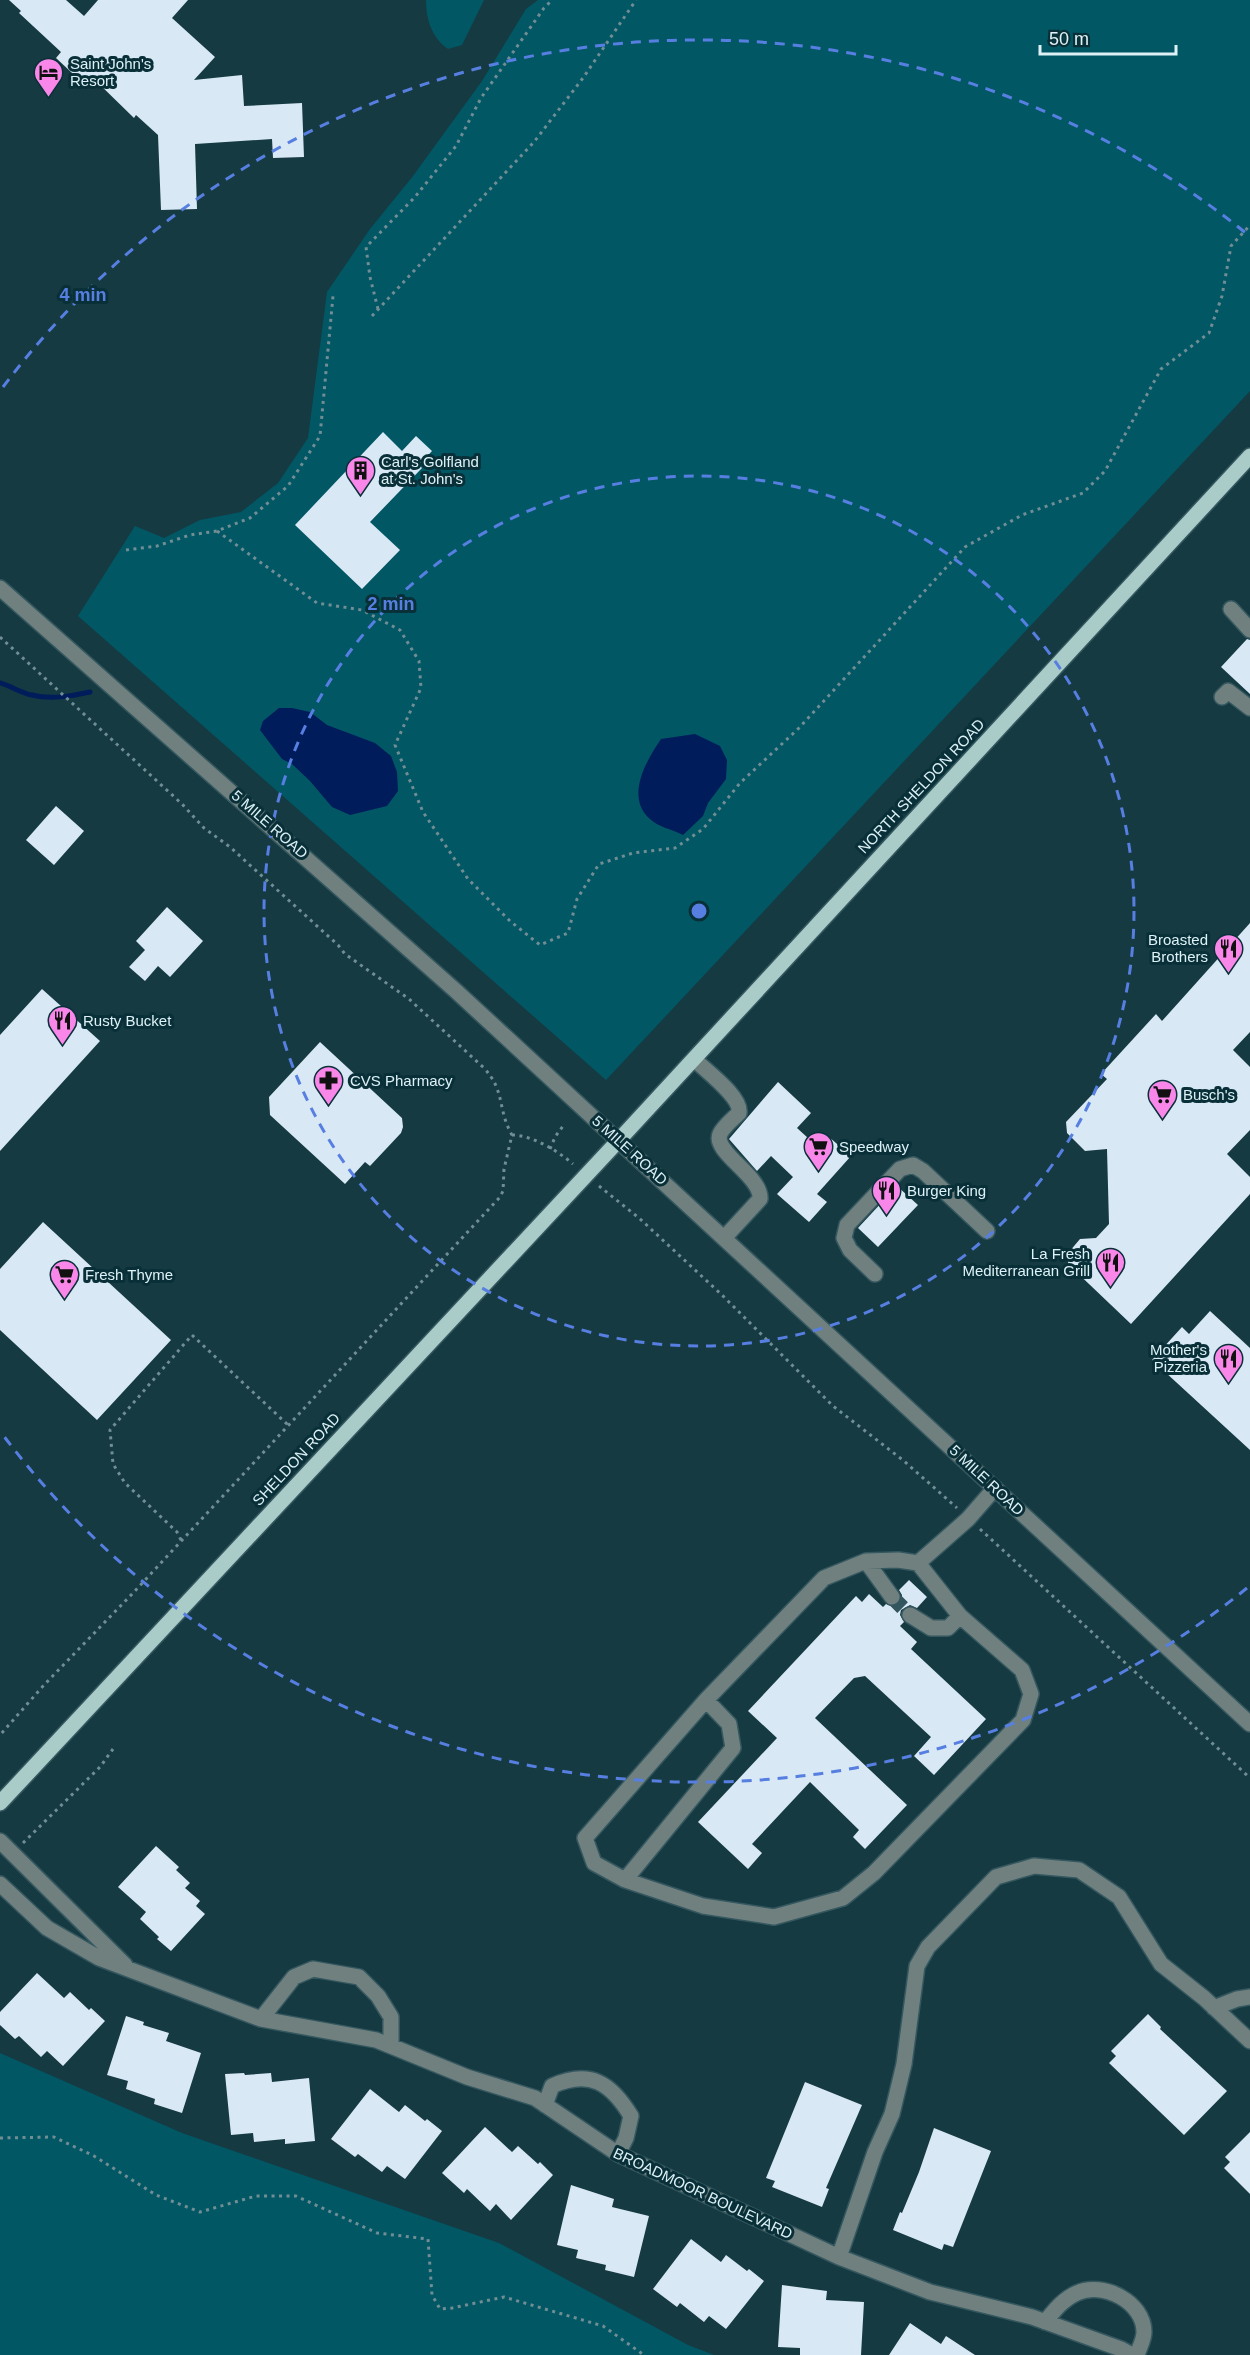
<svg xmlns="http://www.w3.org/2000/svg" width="1250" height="2355" viewBox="0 0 1250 2355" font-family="Arial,sans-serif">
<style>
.green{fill:#025765}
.water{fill:#001c5b}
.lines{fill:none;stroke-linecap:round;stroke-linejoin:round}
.stream{stroke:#001c5b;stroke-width:5}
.building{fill:#d8e8f4}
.minor-tunnel{stroke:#33555d;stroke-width:15;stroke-dasharray:15 8;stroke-linecap:butt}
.minor-casing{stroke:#35575f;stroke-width:18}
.major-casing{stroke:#35575f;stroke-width:18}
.path{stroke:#718e95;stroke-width:3;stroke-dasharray:3 4.5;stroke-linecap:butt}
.minor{stroke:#6f807f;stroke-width:15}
.major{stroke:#a9ccc9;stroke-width:15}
.ring{fill:none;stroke:#577fe1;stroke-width:3;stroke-dasharray:10 8}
.labels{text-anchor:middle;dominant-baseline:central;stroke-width:6;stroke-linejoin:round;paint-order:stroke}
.poi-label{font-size:15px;fill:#ddf1f6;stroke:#093038;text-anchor:start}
.street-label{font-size:15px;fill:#ddf1f6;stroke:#093038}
.centre{fill:#577fe1;stroke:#093038;stroke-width:3}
.ring-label{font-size:18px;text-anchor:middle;font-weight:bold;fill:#577fe1;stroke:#093038;stroke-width:6;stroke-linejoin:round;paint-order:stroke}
</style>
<rect width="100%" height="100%" fill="#153a42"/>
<path class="green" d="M426 0H484L462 45 448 49C432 38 426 19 426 0Z
M538 0H1250V391L606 1080 78 616 135 526 164 538 200 520 241 512 278 483 308 438 327 292 370 229 413 176 482 81 526 9Z
M0 2053 182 2133 499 2243 688 2345 714 2355H0Z"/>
<path class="water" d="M279 708H292L310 712 327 725 375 743 391 756 397 772 398 791 387 806 350 815 332 807 310 781 292 764 282 759 260 730 263 721Z
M695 734 720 746 727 760 726 779 708 803 703 816 683 835C674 830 658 827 650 819 625 797 646 761 661 739Z"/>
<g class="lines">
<path class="stream" d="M0 683C11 686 21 693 32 695 51 700 71 696 90 692"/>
</g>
<path class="building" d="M9 0H66L84 16 98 0H188L172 18 215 57 194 80 242 75 244 106 302 103 304 157 273 158 272 139 195 144 197 209 161 210 158 135 136 115 134 118 93 78 86 86 56 58 61 52 19 13 21 11Z
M383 432 402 451 416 436 432 451 419 465 422 468 370 522 400 550 362 589 295 525Z
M1247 639 1250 640V694L1221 667Z
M56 806 84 831 54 865 26 840Z
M167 907 203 941 170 977 158 966 145 981 129 967 145 950 136 941Z
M1250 923V1032L1233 1050 1250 1067V1130L1227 1154 1250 1177V1194L1131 1324 1068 1264 1069 1252 1080 1239 1096 1238 1109 1224 1107 1149 1085 1151 1067 1133 1066 1122 1107 1079 1101 1074 1156 1014 1162 1021Z
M42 989 100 1041 0 1151V1035Z
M320 1042 402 1118 403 1127 401 1133 370 1166 365 1162 345 1184 270 1115 269 1097Z
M778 1082 811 1113 797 1128 819 1148 829 1137 851 1156 817 1194 827 1202 809 1222 777 1194 793 1177 771 1156 757 1171 729 1139Z
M897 1186 918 1205 878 1247 858 1228Z
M43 1222 171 1340 97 1420 0 1330V1269Z
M1210 1311 1250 1348V1450L1152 1360 1182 1327 1189 1334Z
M909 1580 927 1597 917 1608 910 1605 901 1610 900 1615 904 1622 900 1626 917 1642 911 1649 986 1719 934 1775 914 1756 931 1737 865 1676 854 1678 815 1718 907 1805 865 1849 853 1837 859 1830 810 1782 752 1844 762 1853 748 1869 698 1822 777 1738 748 1711 856 1596 862 1602 869 1594 883 1607 886 1604 894 1607 901 1601 902 1595 899 1590Z
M156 1846 179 1867 176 1870 190 1883 185 1888 200 1901 196 1906 205 1914 171 1951 157 1939 159 1937 140 1919 146 1912 118 1887Z
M37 1973 64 1998 70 1992 89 2010 91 2008 105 2021 63 2066 47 2051 41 2057 19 2036 15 2039 0 2025V2012Z
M1148 2014 1161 2027 1160 2029 1227 2091 1184 2135 1109 2063 1116 2056 1111 2051Z
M126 2016 144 2022 143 2025 169 2033 166 2041 201 2053 182 2113 154 2104 155 2099 126 2089 128 2081 107 2075Z
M244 2073 245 2075 271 2073 272 2082 309 2078 315 2141 285 2144V2139L254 2142 253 2133 231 2135 225 2074Z
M805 2082 862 2105 826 2188 829 2189 822 2207 772 2187 775 2181 766 2178Z
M370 2089 399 2112 405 2105 425 2121 427 2119 442 2131 405 2179 387 2166 382 2172 358 2154 355 2157 331 2139Z
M485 2127 512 2152 518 2146 538 2164 540 2162 553 2175 511 2220 496 2204 490 2211 467 2189 464 2193 442 2173Z
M934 2128 991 2151 953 2247 944 2244 942 2250 893 2230 900 2212 902 2213 919 2172Z
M1250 2132V2194L1224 2168 1230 2162 1225 2157Z
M571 2185 614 2199 612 2207 649 2216 634 2277 605 2270 606 2265 576 2258 578 2250 557 2245Z
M691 2239 721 2262 726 2255 747 2271 749 2269 764 2281 726 2329 709 2316 704 2322 680 2303 677 2307 653 2289Z
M782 2285 827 2291 826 2300 864 2302 861 2355H800V2348L778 2347Z
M910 2323 941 2344 946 2336 975 2355H889Z"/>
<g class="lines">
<path class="minor-tunnel" d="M892 1597 910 1615"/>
<defs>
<path id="minor" d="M0 588 456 991 1250 1724
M1231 609 1250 630
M1222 697 1228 691 1250 708
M694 1059C706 1071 742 1097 739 1113 733 1119 723 1127 720 1134 712 1152 762 1176 760 1199L725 1237
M875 1274 850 1250 844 1238 847 1225 900 1169 913 1165 923 1171 987 1231
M866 1561 892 1597
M918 1563 898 1560 866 1561 824 1578 706 1700 585 1838 594 1863 625 1880 703 1906 774 1917 843 1898 874 1873 1023 1720 1031 1694 1022 1670 960 1616 918 1563 968 1519 995 1488
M910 1615 931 1628H948L960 1616
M0 1841 125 1965
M625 1880 733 1748 729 1724 706 1700
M0 1884 47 1928 99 1958 261 2019 376 2040 467 2077 535 2098 618 2154 839 2257 930 2292 1032 2317 1121 2349 1132 2355
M1214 2008 1237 1999 1250 1997
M261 2019 294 1977 313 1969 359 1977 378 1996 391 2017V2046
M545 2105 552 2086C590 2069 611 2083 631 2116L626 2138 618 2154
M839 2257 875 2152 892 2114 904 2064 917 1966 928 1947 996 1877 1034 1866 1079 1870 1119 1897 1161 1964 1204 1998 1250 2041
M1045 2322C1054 2311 1063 2299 1077 2293 1103 2281 1144 2302 1144 2332 1144 2340 1139 2348 1137 2355"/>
<path id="major" d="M0 1803 619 1140 1250 456"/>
</defs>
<use href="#minor" class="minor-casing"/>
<use href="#major" class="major-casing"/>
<path class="path" d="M378 309 370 277 366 247 415 197 456 146 481 98 544 8 552 0
M372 316 534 142 583 78 636 0
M217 531 317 603 362 610 400 630 419 661 421 688 395 745 423 812 468 879 510 921 540 945 568 933 577 899 599 864 633 853 675 848 703 829 740 783 799 728 965 547 1022 515 1083 493 1105 471 1161 369 1209 333 1222 296 1231 246 1250 225
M126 550 157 546 190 535 217 531 250 518 288 486 320 436 333 296
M0 637 182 804 204 828 230 847 338 945 345 954 409 999 484 1068C506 1092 497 1109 512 1135L504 1169 503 1191 500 1197 133 1593 44 1685 0 1735
M512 1135C532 1135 558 1151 573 1164
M550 1149 555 1137 563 1126
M599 1186 639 1218 722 1295 833 1406 904 1461 957 1508
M980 1529 1250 1778
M181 1540 177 1532 125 1483 113 1464 110 1430 192 1335 288 1425
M23 1843 100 1767 113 1749
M0 2138 54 2137 94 2156 156 2195 200 2212 256 2196H296L377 2233 428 2239 432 2295 440 2309 452 2308 504 2297 603 2326 644 2355"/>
<use href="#minor" class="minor"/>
<use href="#major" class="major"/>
</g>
<g class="ring">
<circle cx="699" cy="911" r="435"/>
<path d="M1247 1588A871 871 0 0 1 3 1435M3 387A871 871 0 0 1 1247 234"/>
</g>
<defs>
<symbol id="hotel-pin" viewBox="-11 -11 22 30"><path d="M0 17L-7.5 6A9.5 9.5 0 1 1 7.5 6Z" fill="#f987e9" stroke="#093038"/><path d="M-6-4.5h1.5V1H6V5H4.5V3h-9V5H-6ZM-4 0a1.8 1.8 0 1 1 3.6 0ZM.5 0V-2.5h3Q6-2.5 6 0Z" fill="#111"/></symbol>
<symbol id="building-pin" viewBox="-11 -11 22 30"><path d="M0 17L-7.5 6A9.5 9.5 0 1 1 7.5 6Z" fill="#f987e9" stroke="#093038"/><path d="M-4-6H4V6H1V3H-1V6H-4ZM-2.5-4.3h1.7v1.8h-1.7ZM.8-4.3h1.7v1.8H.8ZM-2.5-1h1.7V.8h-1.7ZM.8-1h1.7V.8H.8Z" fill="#111"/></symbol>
<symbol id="restaurant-pin" viewBox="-11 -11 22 30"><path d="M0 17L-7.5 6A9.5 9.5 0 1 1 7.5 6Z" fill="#f987e9" stroke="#093038"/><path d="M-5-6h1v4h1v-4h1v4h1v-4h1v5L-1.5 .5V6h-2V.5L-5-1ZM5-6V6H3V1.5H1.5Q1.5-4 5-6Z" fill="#111"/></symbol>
<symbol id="pharmacy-pin" viewBox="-11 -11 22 30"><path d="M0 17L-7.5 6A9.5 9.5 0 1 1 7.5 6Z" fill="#f987e9" stroke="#093038"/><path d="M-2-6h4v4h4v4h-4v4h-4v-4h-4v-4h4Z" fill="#111"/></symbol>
<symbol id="supermarket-pin" viewBox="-11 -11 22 30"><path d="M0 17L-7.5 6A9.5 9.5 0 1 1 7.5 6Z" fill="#f987e9" stroke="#093038"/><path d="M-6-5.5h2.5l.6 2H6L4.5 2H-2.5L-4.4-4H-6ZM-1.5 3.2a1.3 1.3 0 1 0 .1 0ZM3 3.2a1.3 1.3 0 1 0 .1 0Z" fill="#111"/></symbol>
</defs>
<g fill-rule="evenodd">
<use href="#hotel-pin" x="32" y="56" width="33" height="45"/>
<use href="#building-pin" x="344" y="454" width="33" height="45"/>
<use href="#restaurant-pin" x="1212" y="932" width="33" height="45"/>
<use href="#restaurant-pin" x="46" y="1004" width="33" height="45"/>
<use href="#pharmacy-pin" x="312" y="1064" width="33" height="45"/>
<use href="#supermarket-pin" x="1146" y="1078" width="33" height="45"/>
<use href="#supermarket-pin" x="802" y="1130" width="33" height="45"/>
<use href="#restaurant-pin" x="870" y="1174" width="33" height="45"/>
<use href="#restaurant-pin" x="1094" y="1246" width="33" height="45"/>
<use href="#supermarket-pin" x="48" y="1258" width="33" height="45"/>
<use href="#restaurant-pin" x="1212" y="1342" width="33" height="45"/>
</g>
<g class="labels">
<g class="poi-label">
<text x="70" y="63">Saint John's<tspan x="70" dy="17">Resort</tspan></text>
<text x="381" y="461">Carl's Golfland<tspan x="381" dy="17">at St. John's</tspan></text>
<text x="1208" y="939" text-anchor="end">Broasted<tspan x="1208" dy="17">Brothers</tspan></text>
<text x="83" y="1020">Rusty Bucket</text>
<text x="350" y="1080">CVS Pharmacy</text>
<text x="1183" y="1094">Busch's</text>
<text x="839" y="1146">Speedway</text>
<text x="907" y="1190">Burger King</text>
<text x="1090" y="1253" text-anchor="end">La Fresh<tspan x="1090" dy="17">Mediterranean Grill</tspan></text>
<text x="85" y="1274">Fresh Thyme</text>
<text x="1207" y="1349" text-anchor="end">Mother's<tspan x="1207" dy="17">Pizzeria</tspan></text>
</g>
<g class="street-label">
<text transform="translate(921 786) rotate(-47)">NORTH SHELDON ROAD</text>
<text transform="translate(270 824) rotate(41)">5 MILE ROAD</text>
<text transform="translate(630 1150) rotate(42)">5 MILE ROAD</text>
<text transform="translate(296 1459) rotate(-47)">SHELDON ROAD</text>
<text transform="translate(987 1480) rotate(43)">5 MILE ROAD</text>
<text transform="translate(703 2193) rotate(25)">BROADMOOR BOULEVARD</text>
</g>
</g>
<circle cx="699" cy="911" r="9" class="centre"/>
<g class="ring-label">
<text x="83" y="301">4 min</text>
<text x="391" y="610">2 min</text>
</g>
<path d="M1040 45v9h136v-9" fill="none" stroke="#ddf1f6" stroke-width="3"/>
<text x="1049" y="45" font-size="18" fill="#ddf1f6" stroke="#093038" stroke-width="4.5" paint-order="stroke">50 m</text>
</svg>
